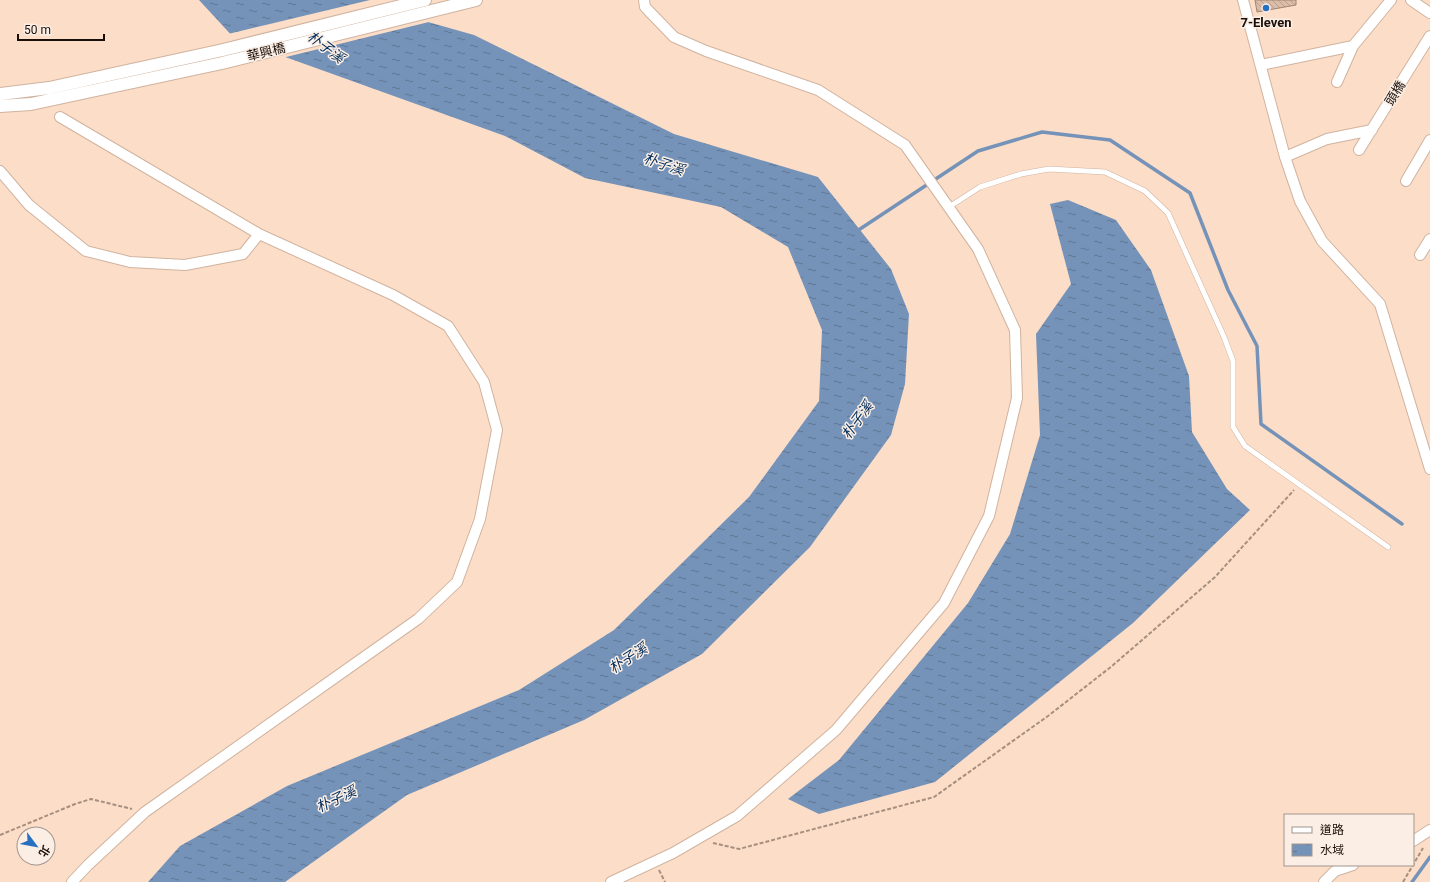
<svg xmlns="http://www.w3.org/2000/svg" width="1430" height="882" viewBox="0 0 1430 882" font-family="Roboto,'Noto Sans TC',sans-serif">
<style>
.water{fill:url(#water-ripples)}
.pier{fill:#fcddc8}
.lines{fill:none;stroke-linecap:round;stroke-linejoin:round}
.stream{stroke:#7593b8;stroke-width:3.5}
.building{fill:url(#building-back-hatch);stroke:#a18471}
.service-casing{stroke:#d0b39f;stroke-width:6}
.minor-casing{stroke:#d0b39f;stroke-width:12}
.tertiary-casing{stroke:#d0b39f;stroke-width:14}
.path{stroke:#a68f7f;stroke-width:2;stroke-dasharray:4 2;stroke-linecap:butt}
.service{stroke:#fff;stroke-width:5}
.minor{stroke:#fff;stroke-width:10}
.tertiary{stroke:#fff;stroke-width:12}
.poi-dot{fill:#2770c0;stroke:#fbeee5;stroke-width:1.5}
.labels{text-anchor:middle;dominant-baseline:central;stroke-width:3;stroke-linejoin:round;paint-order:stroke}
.poi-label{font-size:13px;font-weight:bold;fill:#190f08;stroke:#fbeee5}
.street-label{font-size:13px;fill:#190f08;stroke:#fbeee5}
.water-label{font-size:14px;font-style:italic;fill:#002d5b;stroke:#fbeee5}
</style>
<defs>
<pattern id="water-ripples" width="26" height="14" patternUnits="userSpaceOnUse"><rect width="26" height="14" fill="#7593b8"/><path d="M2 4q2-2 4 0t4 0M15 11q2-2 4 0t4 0" fill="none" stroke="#5f7694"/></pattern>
<pattern id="building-back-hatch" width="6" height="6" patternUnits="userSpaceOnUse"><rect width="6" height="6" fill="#dabca8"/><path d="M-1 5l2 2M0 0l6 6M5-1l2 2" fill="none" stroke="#baa08f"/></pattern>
</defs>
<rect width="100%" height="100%" fill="#fcddc8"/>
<path class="water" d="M199 0H384L428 22 474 35 674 134 818 177 891 269 909 314 905 384 891 435 810 547 702 654 584 720 407 795 285 882H148L180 846 287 786 519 690 614 630 749 497 819 401 822 330 788 247 721 207 585 178 505 136 235 39Z
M1068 200 1116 220 1151 270 1189 376 1192 432 1227 489 1250 510 1133 623 935 782 819 814 788 799 839 760 968 603 1010 534 1040 435 1036 334 1071 284 1050 204Z"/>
<path class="pier" d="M370 0H388L433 21 282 58 234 41 228 34Z"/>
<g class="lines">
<path class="stream" d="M857 231 978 151 1042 132 1110 140 1190 193 1228 290 1257 346 1261 424 1402 524
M1412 882 1430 857"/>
</g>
<path class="building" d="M1255 0H1296V5L1257 12Z"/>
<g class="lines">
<defs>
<path id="service" d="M949 207 980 187 1021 174 1049 169 1105 172 1145 191 1168 213 1224 337 1233 361V427L1245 446 1388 547"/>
<path id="minor" d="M1243 0 1285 157 1300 201 1322 241 1380 304 1430 469
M1411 0 1430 13
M1261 65 1353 46
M1337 82 1353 46 1391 0
M60 117 259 234
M1359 150 1430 36
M1285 157 1327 139 1372 130
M0 171 29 205 86 251 130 262 185 265 243 254 259 234 393 295 448 326 484 382 497 430 480 519 457 582 418 619 145 812 88 865 72 882
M1406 181 1430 140
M1420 255 1430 239
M1413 841 1430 830
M611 882 673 853 737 816 836 730 944 603 989 516 1017 398 1015 330 978 249 905 145 818 90 706 51 674 37 645 7 644 0
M1324 882 1335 871 1353 865"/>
<path id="tertiary" d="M0 94 49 88 223 50 425 0
M0 106 31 104 222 63 476 0"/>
</defs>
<use href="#service" class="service-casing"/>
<use href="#minor" class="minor-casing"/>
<use href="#tertiary" class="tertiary-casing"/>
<path class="path" d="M0 835 75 804 91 799 132 809
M713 843 739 849 934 797 1048 716 1112 666 1215 577 1294 490
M659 870 665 882
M1403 882 1423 848"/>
<use href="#service" class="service"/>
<use href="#minor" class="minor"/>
<use href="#tertiary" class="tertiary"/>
</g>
<circle class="poi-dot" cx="1266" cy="8" r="4"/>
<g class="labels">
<g class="poi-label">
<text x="1266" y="22">7-Eleven</text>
</g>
<g class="street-label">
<text transform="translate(266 52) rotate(-14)">華興橋</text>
<text transform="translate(1395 93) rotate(-58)">頭橋</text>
</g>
<g class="water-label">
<text transform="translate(326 47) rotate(37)">朴子溪</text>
<text transform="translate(664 164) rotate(18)">朴子溪</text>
<text transform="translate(857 420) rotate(-54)">朴子溪</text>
<text transform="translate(628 658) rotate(-33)">朴子溪</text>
<text transform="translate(336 799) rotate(-25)">朴子溪</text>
</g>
</g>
<rect x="1284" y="814" width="130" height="52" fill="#fbeee5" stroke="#a1958d"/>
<rect x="1292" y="827" width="20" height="6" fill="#ffffff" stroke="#a1958d"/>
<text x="1320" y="834" font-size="12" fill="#190f08">道路</text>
<rect x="1292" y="844" width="20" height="12" fill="url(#water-ripples)" stroke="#a1958d"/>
<text x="1320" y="854" font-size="12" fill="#190f08">水域</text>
<g transform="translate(36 846) rotate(122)"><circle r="19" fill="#fbeee5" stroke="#a1958d"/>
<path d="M0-3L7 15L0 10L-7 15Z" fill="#2770c0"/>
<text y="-6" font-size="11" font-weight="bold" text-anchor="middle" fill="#190f08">北</text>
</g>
<path d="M18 34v6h86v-6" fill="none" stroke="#190f08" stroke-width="2"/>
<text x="24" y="34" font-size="12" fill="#190f08" stroke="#fbeee5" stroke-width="3" paint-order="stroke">50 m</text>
</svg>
